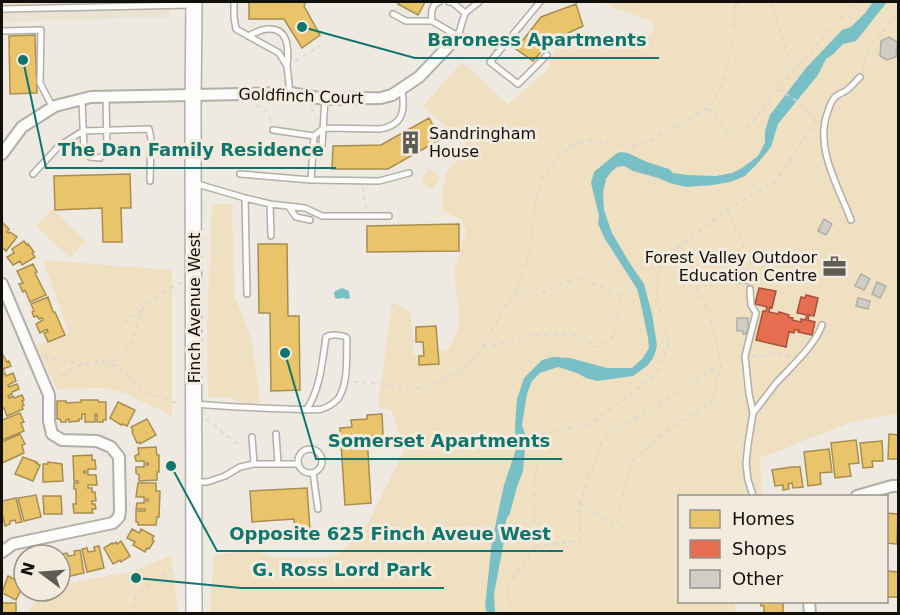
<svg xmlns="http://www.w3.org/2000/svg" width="900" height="615" font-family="'DejaVu Sans',sans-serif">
	<rect width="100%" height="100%" fill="#eeeae2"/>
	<path fill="#eae2d2" d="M2,2h168l-1,15 -167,5z"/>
	<path fill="#f0e0c2" d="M604,2h294v412l-46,8 -92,36 2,38h-82v106h55v11l-526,1 5,-59 39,-5 19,7 47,1 20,-4 29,-31 40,-80 -9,-10 -7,-22 -14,-5 14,-104 19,10 3,43 33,-5 6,-8 7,-20 -6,-50 12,-41 -5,-12 -18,-8 -1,-16 4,-23 23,-25 -46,-41 39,-44 46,42 39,-34 10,-25 22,-11 56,11 20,-15 -3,-9 -38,-13z
		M432,169l8,9 -7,12 -12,-8 6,-11z
		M212,204h20l2,90 18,47 8,60 -6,5 -12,-2 -12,-6 -22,-1 -1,-69z
		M52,209l34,32 -16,17 -34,-32z
		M43,260l129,10v146l-45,-22 -22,-6 -48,1 -21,-43 33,-12z
		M171,555l7,58h-149l7,-16 6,-6h18v-6l74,-14z"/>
	<path fill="#78c0c5" d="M873,2h14l-31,39 -13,3 -11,11 -6,4 -8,16 -40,49 -7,23 -14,17 -12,12 -15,6 -17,3 -27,2 -16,-4 -12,-5 -25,-7 -9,-5 -7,1 -6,5 -5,7 -3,14 1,17 8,23 17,29 15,22 8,30 5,31 -1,5 -3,8 -5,7 -15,11 -36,5 -11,-3 -9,-5 -19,-6 -18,6 -8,8 -5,13 -5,31 4,12 -3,34 -6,16 -7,26 -4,7 -1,16 -11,58 1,19h-8l-2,-7 7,-65 12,-56 12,-36 -1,-23 2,-27 7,-21 18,-18 11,-3 17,1 37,10h25l10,-9 7,-11 -1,-10 -8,-38 -3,-11 -32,-50 -7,-15 1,-8 -8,-33 3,-11 23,-19 4,-1 7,1 19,9 22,7 4,4 14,2 29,1 16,-3 10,-5 16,-12 7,-13v-12l5,-16 36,-47 36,-38 9,-3 14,-14z
		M342,288l7,3 1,7 -2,1 -5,-1 -5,1 -3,-1 -1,-4 1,-3z"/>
	<path fill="#e9c46a" stroke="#a88e4e" stroke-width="1.5" d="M249,2h57l-2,4 16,29 -18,13 -18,-29h-35z
		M400,2h25l-7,13 -20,-11z
		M576,4l7,22 -32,15 -18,20 -17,-12 25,-32z
		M35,35l2,58 -27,1 -1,-58z
		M429,118l12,21 -53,30h-56l1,-23 48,-1z
		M130,174l1,34h-10l1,34h-19l-1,-34 -47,2 -1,-34z
		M2,222l7,7 -2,3 2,1 1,-1 7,5 -11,14 -2,-2 -2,1z
		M459,224v27l-92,1v-26z
		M24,241l3,4 1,-1 6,8 -2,1 3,4 -13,8 -2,-4 -7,4 -6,-8 7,-4 -2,-4z
		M258,244h29l1,72h11l1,74 -29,1 -1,-78h-11z
		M33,264l4,8 -2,1 11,22 -16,7 -5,-12 -2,2 -4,-8 4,-1 -6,-12z
		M48,297l5,15h2l10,23 -17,7 -4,-9 4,-1 -1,-3 -7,4 -4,-9 7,-4 -1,-2 -3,1 -2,-3 -3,1 -2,-5 2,-1 -3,-7z
		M436,326l3,38 -20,1v-9h5l-1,-14h-7v-15z
		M2,355h1l4,7 2,-1 2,5 -8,3 1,2 -2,1z
		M5,373l1,3 7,-3 3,8 -8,4 1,2 8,-3 2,5 -7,3v2l-4,2 1,2 4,-2 1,2 8,-3 2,5 -2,1 2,4 -2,1 1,3 -16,7 -3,-8 -2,1v-34z
		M81,400h17l1,2h7v18h-3v2h-6v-8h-2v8h-10v-8h-3v5h-3v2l-10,1v-3l-3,1v2h-5l-1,-3h-3v-18h9v2l15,-1z
		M118,402l17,8 -8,16 -5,-2 -1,1 -11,-7z
		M20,413l4,9 -3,1 3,8 -22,9v-20z
		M382,414l1,21 -16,1 4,67 -26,2 -5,-77 12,-1 -1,-7 16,-1v-4z
		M147,419l9,16 -16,9 -1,-2 -2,1 -5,-11 1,-1 -2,-4z
		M20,434l5,10 -3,1 2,8 -22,10v-21z
		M889,434l9,1v24h-10z
		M856,440l3,23 -10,1 2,12 -16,2 -4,-35z
		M882,441l1,20h-11l1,6 -10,1 -3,-25z
		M156,447l1,8h2v17h-2v8l-18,1v-6l-3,-2v-6h8v-2h4v-2h-4v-2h-8l-1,-5 4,-2 -1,-6z
		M829,449l3,23 -12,1 1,11 -13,2 -4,-34z
		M92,455v5h3l1,9h-8v2h-4v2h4v2h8l1,10h-9v3h4v4h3l1,9h-4v3h3l1,5h-4l1,4h-19l-1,-9h3v-15h-2v-6h4v-2h-4l-1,-25z
		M23,457l14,5 -1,1 4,2 -7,16 -18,-7z
		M48,462l14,2 1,17 -20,1v-18h5z
		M792,467h8l3,20 -10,1 -1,-5 -4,1 1,5 -6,1v-5l-8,1 -3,-16z
		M138,483h18v8h4l-1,26h-2l-1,8h-18v-3h-2v-11h9v-2h-9l1,-6h7v-2h4v-2h-4v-2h-8z
		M307,488l3,42 -15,1 -1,-12 -42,3 -2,-31z
		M36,495l5,22 -17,4 -6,-23z
		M43,496h18l1,18h-18z
		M16,498l6,24 -6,1 -1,-3 -5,1v3l-5,2 -3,-13v-12z
		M886,513l12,1 -1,30 -11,-1z
		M132,529l7,4 2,-4 13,7 -2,4 2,1 -5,8 -2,-1 -2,4 -12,-7 2,-3 -8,-4z
		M121,541l9,15 -9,6 -1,-2 -7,4 -9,-16 8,-5 1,1 3,-2 1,2z
		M99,546l5,22 -17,4 -5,-23 5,-1 1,4 7,-1 -1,-4z
		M80,550l4,23 -18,4 -5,-23 6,-1 1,3 7,-1 -1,-4z
		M60,560l4,17 -4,1z
		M24,563v16l-2,-3h-1l-5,-10z
		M887,571l11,1v25h-12z
		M8,576l16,8 -8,16 -14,-7z
		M761,602h22v12h-23l4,-1v-7h-3z
		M2,603h14v11h-14z"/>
	<path fill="#e76f51" stroke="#a7523c" stroke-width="1.5" d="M759,288l17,3 -4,17 -2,-1 -1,5 9,2 1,-2 10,3 -1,2 5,1 -1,2 9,2v-3l4,1 2,-5 -10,-2 4,-16 4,1 1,-3 12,3 -4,18 -5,-1 -1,5 7,2 -3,13 -14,-3 1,-2h-4l-1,3 -5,-1 -3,15 -30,-7 7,-29h3l1,-4 -12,-3z"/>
	<path fill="#d0ccc6" stroke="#b2aea8" stroke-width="1.5" d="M889,37l8,5 -1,15 -9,3 -7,-4 1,-15z
		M824,219l8,5 -6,11 -8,-4z
		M739,270h10v14l-11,-1z
		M861,274l9,5 -6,11 -9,-4z
		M877,282l9,4 -6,12 -8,-4z
		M858,298l12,3 -2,8 -12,-3z
		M737,318h11v13h-2v3h-3v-3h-6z"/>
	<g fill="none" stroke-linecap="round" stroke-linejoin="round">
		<defs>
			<path id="service" d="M234,2v15l2,12 43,24 8,13 3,27
				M449,2h3l13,11
				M540,2l-50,60 28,22 29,-29
				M2,9l190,-4
				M393,14l13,7h26l26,15 23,4 20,8
				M432,21c-1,-8 -1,-16 7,-19
				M2,31l39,-1 -1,53 13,25
				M248,36c5,-2 10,-5 14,-6 27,-6 27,18 25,36
				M458,36l7,-23 14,-11
				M82,100l2,50 6,7 10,1 4,-4 3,-6 -1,-51
				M273,130l41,6 10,-8 56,1c24,-4 25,-19 22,-39
				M322,145l3,-46
				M266,149l47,3
				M33,174l26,-28 24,-15 66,-2 2,10 -1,42
				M240,174l71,6 3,-44
				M311,180l68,1 30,-8
				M194,183l51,15 2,96
				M245,198l25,6 1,32
				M270,204l35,4 17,8h67
				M289,207l7,10 14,3
				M851,220c-12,-32 -36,-71 -24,-106 2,-6 4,-13 8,-17 4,-3 9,-5 12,-7 5,-4 9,-9 13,-13
				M750,289l1,16 5,8 -11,43 4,38 4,19 -5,31 -2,20 2,16 5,16
				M195,404c32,3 63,4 94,5 11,0 23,2 33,0 6,-2 12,-6 16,-10 11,-17 8,-41 9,-60l-1,-2c-6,-2 -15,-3 -20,0 -4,25 -5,50 -19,72
				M753,413c8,-10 16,-21 24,-31 14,-15 39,-38 45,-57
				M276,434l2,30
				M252,437l2,27
				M298 461a12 12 0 1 1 24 0a12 12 0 1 1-24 0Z
				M313,473l5,36
				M195,482h12l18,-6 15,-9 14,-3h43"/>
			<path id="minor" d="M2,154l20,-27 33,-21 36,-9 199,-4 35,6 56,-1 11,-3 27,-18 39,-41
				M2,284l47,111v26l3,13 10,6 35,1 14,6 8,10 1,53 -1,7 -6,6 -100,21 -11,8
				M857,496l35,-10h6
				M809,602l1,12"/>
			<path id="secondary" d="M194,2l-1,105 1,507"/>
		</defs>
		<use href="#service" stroke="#b2aea8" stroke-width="8"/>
		<use href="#minor" stroke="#b2aea8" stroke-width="14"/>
		<use href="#secondary" stroke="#b2aea8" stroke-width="18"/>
		<path stroke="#d7d6d3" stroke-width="1.5" stroke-dasharray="4.5 4.5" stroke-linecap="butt" d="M771,2l22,70
			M735,5l6,-3
			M295,61l25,-15
			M863,70l3,-15 4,-10 12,-10 5,-9 11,-13
			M778,89l22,14 15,17
			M256,105c9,4 12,6 15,16
			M311,108l5,9
			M708,109l20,25 9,3c15,-10 25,-28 36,-42 27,-32 55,-63 83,-93
			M363,187l3,22
			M727,211l25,55 -1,16
			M124,322l17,-11
			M483,348l49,-13h43l22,12 16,-10 8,-41 -42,-19 -45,19h-21
			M752,356h12l6,-4 15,2 5,3
			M44,357l40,8
			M102,363l5,-9
			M111,363l12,-10 10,-13 8,-29 11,-12 30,-17
			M54,381l20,-14 23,-5 13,2 9,3 23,23 40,15
			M353,382l23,1 34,6 13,-1 14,-6 23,-12 13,-10 9,-12 22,-40 9,-12 13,-31 5,-22 6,-51 7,-17 12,-16 15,-12 12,-5 11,-2 25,6 12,1 17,-5 60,-34 7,-9 6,-13 12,-42 2,-42
			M206,419l30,24h8
			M580,503l36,22 15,-63 37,-33 44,-27 9,-37 -11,-51 -34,-64
			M535,546l45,-5v-38l23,-64 117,-74
			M127,614l6,-3 3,-16 38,-28
			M511,614l-3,-28 27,-40 -1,-56 7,-56 49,-10 66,-49 13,-31 -12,-45 1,-30 17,-19 51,-40 49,-28 41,-61"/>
		<use href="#service" stroke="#fcfcfb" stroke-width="5"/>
		<use href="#minor" stroke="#fcfcfb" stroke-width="10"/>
		<use href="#secondary" stroke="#fcfcfb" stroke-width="15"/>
	</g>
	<defs>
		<symbol id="building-bare" viewBox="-9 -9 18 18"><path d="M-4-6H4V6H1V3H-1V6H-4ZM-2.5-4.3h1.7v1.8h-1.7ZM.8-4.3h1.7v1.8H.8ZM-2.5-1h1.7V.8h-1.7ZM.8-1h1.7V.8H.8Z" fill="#5f5c56" stroke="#f3ebdd" stroke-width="2.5" paint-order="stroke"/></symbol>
		<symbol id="office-bare" viewBox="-9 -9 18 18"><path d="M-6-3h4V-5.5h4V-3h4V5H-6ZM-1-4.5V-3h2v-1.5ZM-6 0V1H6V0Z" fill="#5f5c56" stroke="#f3ebdd" stroke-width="2.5" paint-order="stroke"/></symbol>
	</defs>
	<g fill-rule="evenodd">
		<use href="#building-bare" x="394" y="126" width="33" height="33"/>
		<use href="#office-bare" x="818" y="250" width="33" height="33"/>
	</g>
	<g text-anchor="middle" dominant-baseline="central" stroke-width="6" stroke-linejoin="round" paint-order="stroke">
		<g font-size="16" fill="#12100b" stroke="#f3ebdd">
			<text transform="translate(301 96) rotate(2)">Goldfinch Court</text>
			<text transform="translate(194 308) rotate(-90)">Finch Avenue West</text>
		</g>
		<g font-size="16" fill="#12100b" stroke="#f3ebdd" text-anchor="start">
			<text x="429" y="133">Sandringham<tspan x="429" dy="18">House</tspan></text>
			<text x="817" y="257" text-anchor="end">Forest Valley Outdoor<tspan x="817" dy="18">Education Centre</tspan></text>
		</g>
	</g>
	<path fill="none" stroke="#0f766e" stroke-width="2" d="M302 27L415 58H659M23 60L46 168H336M285 353L316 459H562M171 466L217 551H563M136 578L241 588H444"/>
	<g fill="#0f766e" stroke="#f3ebdd" stroke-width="2">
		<circle cx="302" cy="27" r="6"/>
		<circle cx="23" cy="60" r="6"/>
		<circle cx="285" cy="353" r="6"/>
		<circle cx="171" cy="466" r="6"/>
		<circle cx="136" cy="578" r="6"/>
	</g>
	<g font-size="18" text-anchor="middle" font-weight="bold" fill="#0f766e" stroke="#f3ebdd" stroke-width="6" stroke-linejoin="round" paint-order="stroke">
		<text x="537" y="46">Baroness Apartments</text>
		<text x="191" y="156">The Dan Family Residence</text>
		<text x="439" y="447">Somerset Apartments</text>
		<text x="390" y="540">Opposite 625 Finch Aveue West</text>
		<text x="342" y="576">G. Ross Lord Park</text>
	</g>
	<rect width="900" height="615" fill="none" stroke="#12100b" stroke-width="6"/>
	<rect x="678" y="495" width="210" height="108" fill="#f3ebdd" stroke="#999389" stroke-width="1.5"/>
	<rect x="690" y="510" width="30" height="18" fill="#e9c46a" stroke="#999389" stroke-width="1.5"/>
	<text x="732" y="525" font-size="18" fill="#12100b">Homes</text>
	<rect x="690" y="540" width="30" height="18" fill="#e76f51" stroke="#999389" stroke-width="1.5"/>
	<text x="732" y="555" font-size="18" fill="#12100b">Shops</text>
	<rect x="690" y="570" width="30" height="18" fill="#d0ccc6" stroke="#999389" stroke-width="1.5"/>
	<text x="732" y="585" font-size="18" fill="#12100b">Other</text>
	<g transform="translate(42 573) rotate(286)"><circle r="28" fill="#f3ebdd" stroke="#999389" stroke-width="1.5"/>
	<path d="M0-4.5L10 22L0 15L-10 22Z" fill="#5f5c56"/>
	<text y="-9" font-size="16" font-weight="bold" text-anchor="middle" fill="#12100b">N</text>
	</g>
</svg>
